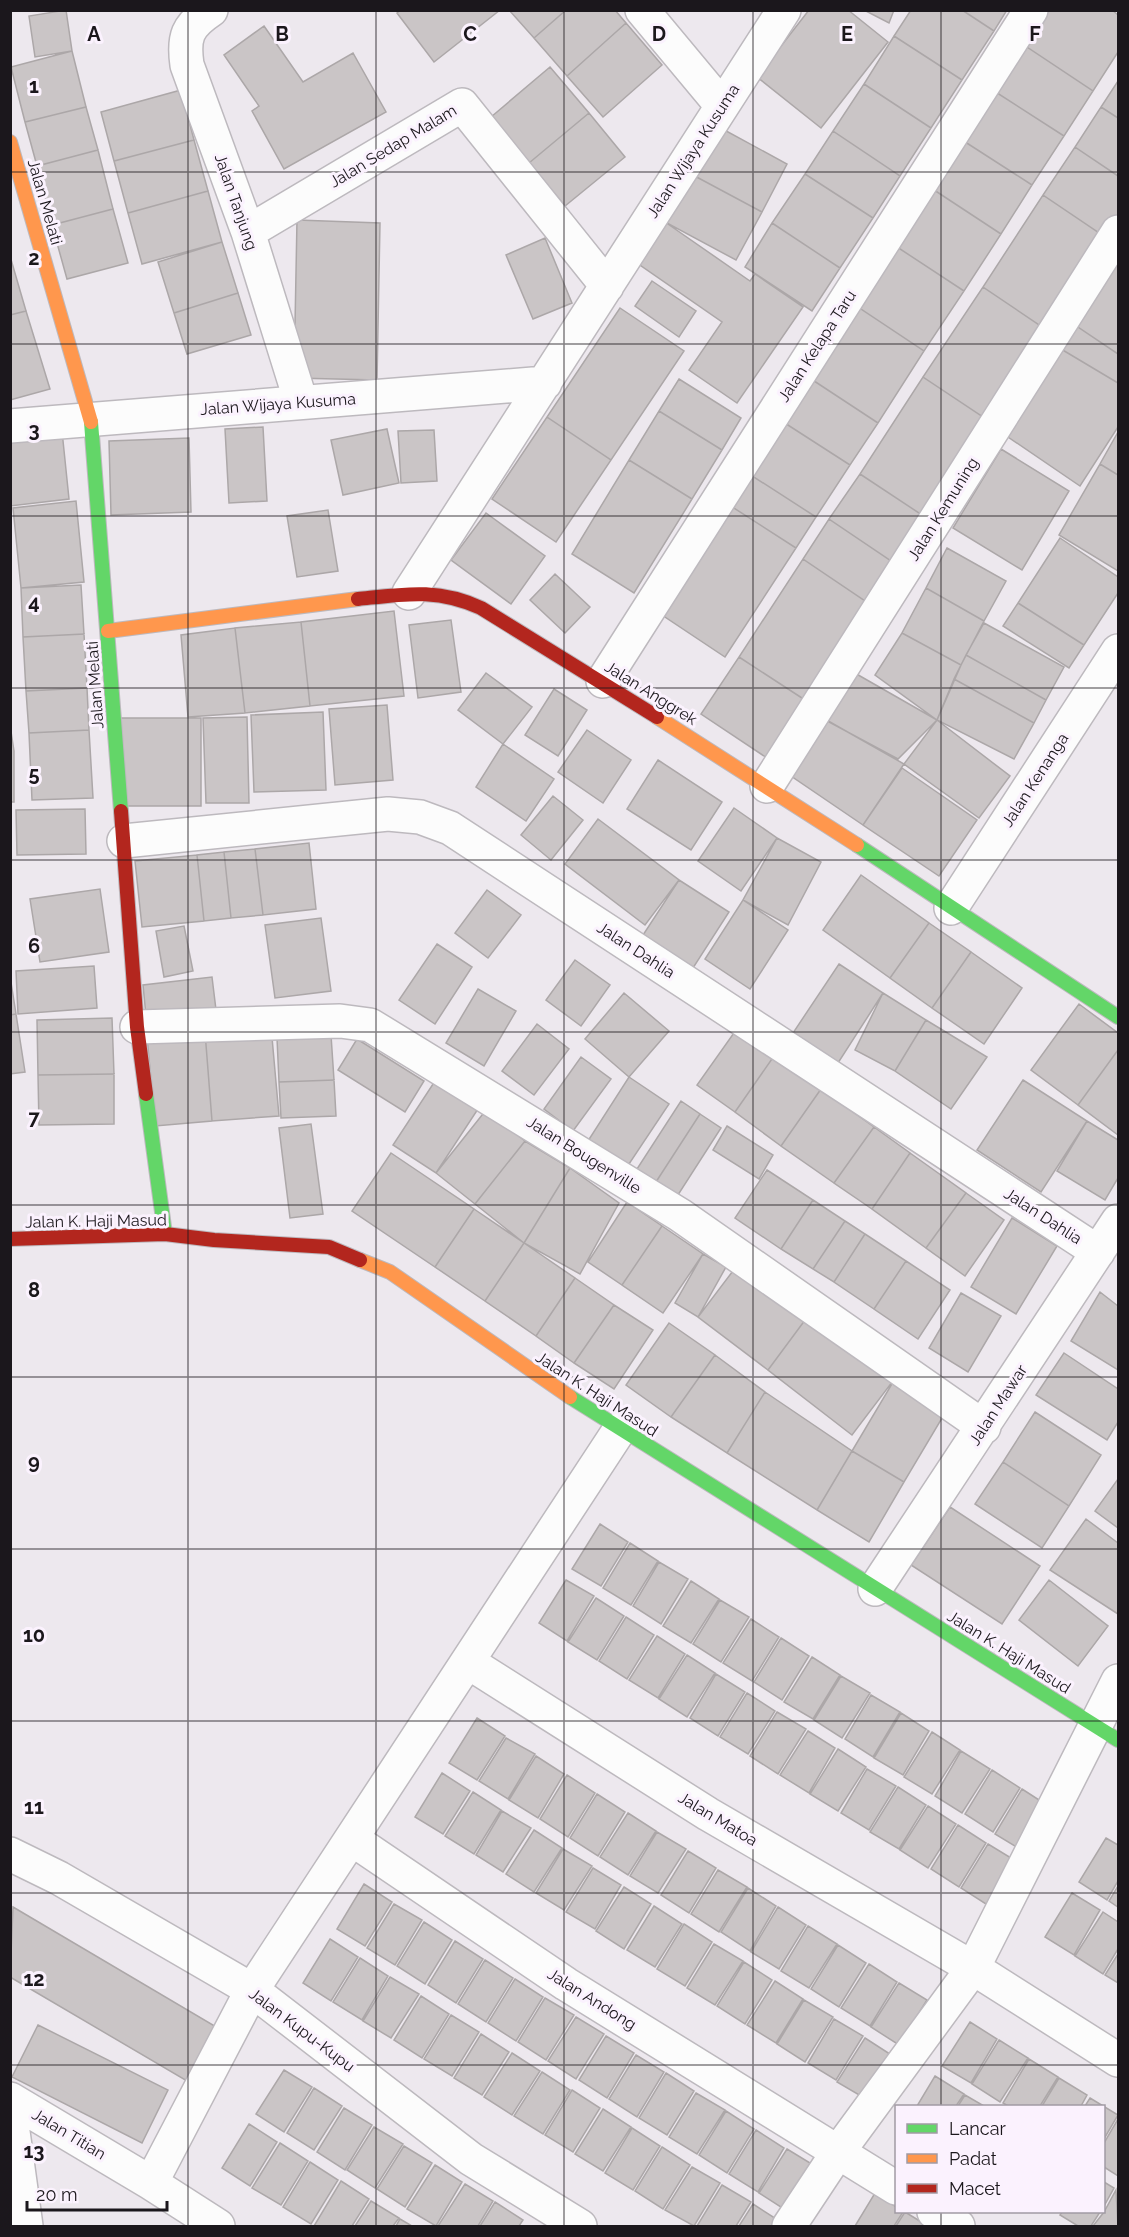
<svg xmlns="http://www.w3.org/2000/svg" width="1129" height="2237" font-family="Raleway,sans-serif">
	<rect width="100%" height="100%" fill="#ede8ee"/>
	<path fill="#cac5c6" stroke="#aca7a8" stroke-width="1.5" d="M66,10l6,41 -37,6 -6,-41z
		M400,10h100l-66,52 -37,-49z
		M509,10h57l-32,28z
		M566,10h49l11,13 -59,53 -33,-38z
		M809,10h39l40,32 -67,86 -64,-51z
		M864,10h30l-5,13z
		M911,10h51l32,21 -32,49 -68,-44z
		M962,10h45l-13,21z
		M1042,10h70l6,5v37l-25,39 -72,-48z
		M626,23l36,42 -59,52 -36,-41z
		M264,26l39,56 50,-29 33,59 -102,57 -32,-58 7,-5 -35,-51z
		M894,36l68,44 -31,48 -67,-44z
		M1021,43l72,48 -29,45 -73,-47z
		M72,51l14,56 -61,15 -14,-55z
		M550,67l39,46 -60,50 -38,-46z
		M1118,81v37l-17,-11z
		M864,84l67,44 -31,48 -67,-45z
		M991,89l73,47 -32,49 -73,-47z
		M181,90l13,50 -80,21 -13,-49z
		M86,107l12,43 -61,16 -12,-44z
		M1101,107l17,11v58l-43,-29z
		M589,113l36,44 -60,49 -36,-43z
		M717,126l70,38 -25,48 -71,-38z
		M833,131l67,45 -27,42 -68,-44z
		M959,138l73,47 -31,49 -73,-48z
		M194,140l14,51 -80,22 -14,-52z
		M1075,147l43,29v47l-10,16 -65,-44z
		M98,150l15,59 -61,16 -15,-59z
		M691,174l71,38 -26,48 -71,-38z
		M805,174l68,44 -33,50 -68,-45z
		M928,186l73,48 -37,57 -73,-48z
		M208,191l14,51 -80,22 -14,-51z
		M1043,195l65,44 -60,92 -65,-44z
		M113,209l15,54 -61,16 -15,-54z
		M297,220l83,3 -3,157 -83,-2z
		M665,222l85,59 5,-7 48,33 -66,96 -48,-33 33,-48 -85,-59z
		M772,223l68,45 -28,43 -67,-44z
		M545,238l27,65 -39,16 -27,-64z
		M222,242l16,51 -64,20 -16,-51z
		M891,243l73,48 -40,60 -72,-48z
		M1118,251v103l-43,-29z
		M10,256l16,55 -16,4z
		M652,281l44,30 -17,26 -44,-31z
		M983,287l65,44 -59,90 -66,-44z
		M238,293l13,42 -64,19 -13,-41z
		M852,303l72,48 -46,72 -73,-48z
		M620,308l64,43 -73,109 -64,-43z
		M26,311l24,78 -40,11v-85z
		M1075,325l43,29v29l-57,-34z
		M1061,349l57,34v44l-38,59 -72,-49z
		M805,375l73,48 -28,42 -73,-47z
		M923,377l66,44 -64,96 -65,-43z
		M679,379l62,39 -19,32 -63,-39z
		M659,411l63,39 -30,49 -63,-39z
		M547,417l64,43 -55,82 -64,-43z
		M777,418l73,47 -34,52 -73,-47z
		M263,427l4,74 -38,2 -4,-74z
		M387,429l12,54 -56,12 -12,-55z
		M434,430l3,51 -36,2 -3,-52z
		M62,431l7,68 -59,7v-69z
		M1118,432v43l-18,-11z
		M189,438l2,74 -80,3 -2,-74z
		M1001,449l68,42 -47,79 -69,-42z
		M629,460l63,39 -58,94 -62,-39z
		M1100,464l18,11v96l-59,-36z
		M743,470l73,47 -20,31 -73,-47z
		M860,474l65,43 -31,46 -65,-44z
		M76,501l8,81 -63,6 -8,-80z
		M723,501l73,47 -71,109 -72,-48z
		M328,510l10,61 -41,6 -10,-61z
		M486,513l59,43 -34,48 -60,-44z
		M829,519l65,44 -26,40 -65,-44z
		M1060,538l58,39v16l-34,52 -66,-42z
		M947,548l59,33 -22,40 -58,-33z
		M803,559l65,44 -63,97 -66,-43z
		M555,574l35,33 -25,26 -35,-33z
		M81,585l3,49 -61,3 -2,-49z
		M926,588l58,33 -23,44 -59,-32z
		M1018,603l66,42 -15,23 -66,-42z
		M394,611l10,85 -94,10 -9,-84z
		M451,620l10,72 -43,6 -9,-73z
		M301,622l9,84 -65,7 -10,-85z
		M984,623l80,44 -18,33 -80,-45z
		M235,628l10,85 -57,4 -7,-82z
		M902,633l59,32 -24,55 -62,-45z
		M84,634l3,54 -61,3 -3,-54z
		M966,655l80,45 -12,23 -80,-44z
		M739,657l66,43 -38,58 -66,-44z
		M853,672l84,48 -39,39 -71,-38z
		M486,673l46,34 -29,37 -45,-34z
		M954,679l80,44 -20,36 -77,-39z
		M87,688l2,42 -60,3 -3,-42z
		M554,689l33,21 -29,46 -33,-21z
		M387,705l6,75 -58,5 -6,-76z
		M323,712l3,78 -72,2 -3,-77z
		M247,717l2,86h-43l-3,-85z
		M120,718h81v88h-79z
		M823,718l81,46 -41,61 -72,-49z
		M937,720l73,56 -31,42 -75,-54z
		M10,725l4,26v51h-4z
		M89,730l4,68 -61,2 -3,-67z
		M587,730l44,30 -28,43 -45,-31z
		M503,744l51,35 -28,42 -50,-34z
		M658,760l64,42 -31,48 -64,-41z
		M902,768l75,52 -38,56 -76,-51z
		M553,796l30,24 -32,40 -30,-25z
		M734,808l43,30 -36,53 -43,-30z
		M85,809l1,45 -69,1 -1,-45z
		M598,819l81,61 -34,45 -80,-61z
		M777,838l44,24 -33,63 -45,-25z
		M309,843l7,66 -53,6 -8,-66z
		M255,849l8,66 -32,3 -7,-66z
		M224,852l7,66 -27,3 -7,-66z
		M197,855l7,66 -62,6 -7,-66z
		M861,875l68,48 -39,55 -67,-48z
		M679,880l50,32 -36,56 -50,-33z
		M100,889l9,63 -69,10 -10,-63z
		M487,890l34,25 -33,43 -33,-25z
		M743,900l45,30 -38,59 -45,-30z
		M321,918l10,73 -56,7 -10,-73z
		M929,923l42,29 -39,56 -42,-30z
		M184,926l9,45 -29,6 -8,-46z
		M437,944l35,23 -37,57 -36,-24z
		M971,952l51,36 -38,56 -52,-36z
		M575,960l35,25 -29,41 -35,-26z
		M839,964l44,29 -45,70 -45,-30z
		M94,966l3,42 -79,6 -2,-43z
		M10,976l6,38 -6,1z
		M212,977l5,41 -70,8 -4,-41z
		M478,989l38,22 -32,55 -38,-23z
		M624,993l45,38 -40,46 -44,-38z
		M883,993l43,27 -31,51 -40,-21z
		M1079,1004l39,29v17l-40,55 -47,-35z
		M16,1014l9,58 -15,2v-59z
		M112,1018l2,56 -76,1 -1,-55z
		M926,1020l61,37 -36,52 -56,-38z
		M537,1024l32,25 -35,46 -32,-24z
		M271,1026l8,90 -67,5 -7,-89z
		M736,1030l38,26 -39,56 -38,-27z
		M205,1032l7,89 -57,5 -8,-90z
		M331,1035l3,45 -55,2 -2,-44z
		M357,1039l67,42 -19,31 -67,-42z
		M1118,1050v85l-40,-30z
		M774,1056l47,33 -40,57 -46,-34z
		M581,1057l30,22 -38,52 -29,-22z
		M114,1074v50l-75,1 -1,-50z
		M629,1077l40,27 -44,66 -39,-26z
		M334,1080l2,36 -55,2 -2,-36z
		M1023,1080l64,41 -46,71 -64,-42z
		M435,1081l43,28 -42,64 -43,-28z
		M821,1089l53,38 -40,56 -53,-37z
		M681,1101l19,13 -46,71 -19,-13z
		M486,1110l39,31 -50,63 -39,-31z
		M700,1114l21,14 -45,70 -22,-13z
		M1087,1121l31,19v38l-13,22 -48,-29z
		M311,1124l12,90 -33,4 -11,-90z
		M727,1126l46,29 -14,24 -46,-29z
		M874,1127l36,26 -38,56 -38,-26z
		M525,1141l45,27 -46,75 -49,-39z
		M391,1153l83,56 -39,58 -83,-56z
		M910,1153l56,40 -40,55 -54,-39z
		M570,1168l49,35 -39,71 -56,-31z
		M767,1170l46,30 -32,49 -46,-31z
		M966,1193l38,27 -39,56 -39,-28z
		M813,1200l32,21 -32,48 -32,-20z
		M627,1202l35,24 -40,59 -34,-23z
		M474,1209l50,34 -39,58 -50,-34z
		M1012,1218l45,28 -41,68 -45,-27z
		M845,1221l20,13 -31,48 -21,-13z
		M662,1226l41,28 -40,59 -41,-28z
		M865,1234l41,27 -32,48 -40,-27z
		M524,1243l51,35 -39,58 -51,-35z
		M703,1254l23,13 -28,50 -23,-14z
		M742,1259l69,53 -43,58 -70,-53z
		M906,1261l44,29 -32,49 -44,-30z
		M575,1278l39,27 -40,58 -38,-27z
		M1100,1292l18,14v64l-47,-29z
		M961,1293l40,23 -33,56 -39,-24z
		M614,1305l39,25 -39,59 -40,-26z
		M811,1312l85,65 -44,58 -84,-65z
		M669,1323l46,32 -44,62 -45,-32z
		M1064,1353l54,36v33l-11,18 -71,-45z
		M715,1355l50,37 -38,61 -56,-36z
		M896,1377l52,31 -44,74 -52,-31z
		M765,1392l87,59 -35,59 -90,-57z
		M1035,1412l66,43 -32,51 -66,-44z
		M852,1451l52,31 -35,60 -52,-32z
		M1003,1462l66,44 -27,42 -67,-44z
		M1118,1479v49l-23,-17z
		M950,1507l90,59 -38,58 -91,-59z
		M1086,1519l32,24v71l-68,-44z
		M600,1524l28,18 -27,44 -29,-17z
		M630,1543l28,18 -27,44 -28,-17z
		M659,1562l29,17 -27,45 -28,-18z
		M566,1580l28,16 -27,45 -28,-18z
		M1049,1580l59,46 -30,40 -59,-46z
		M691,1581l28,18 -28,44 -28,-17z
		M596,1598l28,18 -27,44 -29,-18z
		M720,1600l29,17 -28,45 -28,-18z
		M626,1617l28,18 -27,44 -28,-18z
		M751,1619l28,18 -27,44 -29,-18z
		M657,1636l28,18 -27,44 -29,-18z
		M781,1638l28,18 -27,44 -28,-18z
		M687,1655l28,18 -28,44 -28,-18z
		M812,1657l28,18 -27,44 -29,-17z
		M716,1674l29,18 -27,44 -28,-18z
		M841,1676l29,17 -28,45 -28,-18z
		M747,1693l28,18 -27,43 -28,-17z
		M871,1695l29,17 -27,45 -28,-18z
		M777,1712l29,17 -28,45 -28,-18z
		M901,1713l28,18 -26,44 -29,-17z
		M477,1718l28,18 -28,44 -28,-17z
		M808,1731l27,17 -26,45 -29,-18z
		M932,1732l28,18 -28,44 -28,-17z
		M506,1738l29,16 -27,45 -29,-18z
		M838,1749l28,18 -28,44 -28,-17z
		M961,1751l29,18 -28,44 -27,-17z
		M536,1756l28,18 -26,44 -29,-18z
		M867,1769l29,17 -27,44 -28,-17z
		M992,1770l28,18 -27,44 -28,-18z
		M442,1773l28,18 -27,43 -28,-17z
		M567,1775l28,18 -27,44 -28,-18z
		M898,1787l28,18 -27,44 -29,-17z
		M1022,1789l28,18 -27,44 -28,-17z
		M473,1792l28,18 -27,44 -29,-18z
		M597,1794l28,18 -27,44 -28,-18z
		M928,1806l28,18 -28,44 -28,-18z
		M502,1811l29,17 -28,44 -27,-17z
		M628,1813l28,18 -28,44 -28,-18z
		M958,1825l28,18 -27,44 -28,-18z
		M534,1830l28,18 -28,44 -28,-18z
		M657,1832l29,17 -28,44 -28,-17z
		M1106,1838l12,7v36l-11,19 -28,-18z
		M988,1844l28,17 -27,45 -28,-18z
		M563,1849l29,17 -28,44 -28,-17z
		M688,1851l28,17 -27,45 -28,-18z
		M593,1868l28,17 -26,44 -29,-17z
		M718,1870l29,17 -28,45 -28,-18z
		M364,1884l28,18 -27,44 -28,-17z
		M1118,1886v21l-9,-6z
		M624,1887l27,17 -27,45 -28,-18z
		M748,1888l28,18 -26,45 -29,-19z
		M1072,1893l28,17 -26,45 -29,-18z
		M394,1904l28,16 -27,45 -28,-17z
		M654,1906l28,18 -27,43 -28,-17z
		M13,1907l205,121 -31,53 -177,-104z
		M778,1907l28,18 -27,44 -28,-17z
		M1103,1912l15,10v27l-15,25 -28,-18z
		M424,1922l28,18 -27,44 -28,-18z
		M684,1924l28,18 -27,44 -28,-17z
		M808,1926l29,18 -28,44 -28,-17z
		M330,1939l28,18 -27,44 -28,-18z
		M455,1941l28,18 -27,44 -28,-18z
		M714,1944l29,17 -28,44 -28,-17z
		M838,1945l28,18 -27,44 -28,-18z
		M1118,1954v29l-13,-8z
		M360,1958l28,18 -26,44 -29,-18z
		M485,1960l28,18 -27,44 -28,-18z
		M744,1962l28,18 -27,44 -28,-18z
		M869,1964l28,18 -27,44 -29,-18z
		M390,1977l29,17 -28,44 -28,-17z
		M515,1979l28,18 -27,44 -28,-18z
		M775,1981l28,18 -27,44 -29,-18z
		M899,1983l28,17 -28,45 -28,-18z
		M421,1996l28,18 -27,44 -28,-18z
		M545,1998l29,17 -28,45 -28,-18z
		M804,2000l29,17 -28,45 -28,-18z
		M451,2015l28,17 -27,44 -28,-17z
		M576,2017l28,17 -28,45 -28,-18z
		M834,2019l29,17 -27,44 -28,-17z
		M970,2022l27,17 -26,44 -29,-17z
		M38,2025l130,65 -26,53 -130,-66z
		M481,2034l28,18 -27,43 -28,-17z
		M606,2036l28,17 -27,45 -28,-18z
		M865,2038l28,18 -27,43 -29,-17z
		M999,2040l29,18 -28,44 -28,-18z
		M512,2053l28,18 -28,44 -28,-18z
		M636,2055l28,17 -27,45 -28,-18z
		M1029,2059l29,18 -18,29h-32l-5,-3z
		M284,2070l28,17 -28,45 -28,-18z
		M542,2072l28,18 -27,44 -29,-18z
		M666,2073l28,18 -27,44 -28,-17z
		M935,2076l29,18 -8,12h-39z
		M1059,2078l28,17 -6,11h-39z
		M314,2088l28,18 -28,44 -27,-17z
		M572,2090l28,18 -27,44 -28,-17z
		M696,2093l29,17 -28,44 -28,-17z
		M965,2095l19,11h-26z
		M1090,2098l28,17 -14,24v-33h-19z
		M344,2108l28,17 -27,45 -28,-18z
		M603,2109l28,18 -28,44 -28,-17z
		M726,2111l28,18 -27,44 -28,-18z
		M1118,2119v57l-14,-9v-24z
		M249,2124l28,18 -27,44 -28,-18z
		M374,2127l29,17 -28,44 -28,-18z
		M632,2128l28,18 -27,44 -28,-17z
		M756,2130l28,18 -26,44 -29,-18z
		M280,2143l28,18 -27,44 -29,-17z
		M404,2146l28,17 -27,44 -28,-18z
		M662,2147l28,18 -27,44 -28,-18z
		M787,2149l28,17 -28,45 -28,-18z
		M310,2162l28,18 -27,44 -28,-17z
		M435,2165l27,17 -26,44 -29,-17z
		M692,2167l28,16 -26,43 -29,-16z
		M341,2181l28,18 -17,27h-38z
		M1104,2182l10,6 -10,18z
		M465,2184l28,17 -15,25h-40z
		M722,2185l29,17 -15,24h-39z
		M1116,2190l2,36h-25l11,-14z
		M875,2193l21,14v5h7l-9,14h-39z
		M371,2201l28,17 -6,8h-38z
		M495,2202l28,18 -4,6h-39z
		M753,2204l28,18 -3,4h-39z
		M905,2212l23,14h-32z
		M1062,2212h38l-9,14h-13l-18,-11z
		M400,2219l12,7h-16z"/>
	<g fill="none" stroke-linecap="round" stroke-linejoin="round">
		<defs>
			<path id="street" d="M211,10c-24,16 -28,27 -24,55l61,167 53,170
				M642,10l80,96
				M248,232l214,-127 145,181
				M10,426l535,-43
				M409,593l375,-583
				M603,681l428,-671
				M767,786l351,-554
				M124,841l264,-27 32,3 30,11 648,424
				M951,908l167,-257
				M137,1027l203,-6 30,4 310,190 304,212
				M875,1589l243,-368
				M468,1662l240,152 265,154 145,92
				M352,1839l214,145 330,204
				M10,1854l49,24 193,112 219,169 109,67
				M10,2099l141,84 67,43
				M10,2110l16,116
				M151,2183l101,-193 368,-561
				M934,2212l24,14
				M789,2226l49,-74 135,-184 145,-287"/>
			<path id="fast" d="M91,422l30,389
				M857,845l261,172
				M146,1094l19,140
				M570,1397l548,343"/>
			<path id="slow" d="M10,142l81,280
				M108,631l250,-32
				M657,717l200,128
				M360,1260l30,12 180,125"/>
			<path id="jam" d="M358,599c47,-5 79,-11 123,9l176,109
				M121,811l16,216 9,67
				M10,1239l155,-5 49,6 115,7 31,13"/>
		</defs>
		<use href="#street" stroke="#bdb9be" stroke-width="36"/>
		<use href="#fast" stroke="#bdb9be" stroke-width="16"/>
		<use href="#slow" stroke="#bdb9be" stroke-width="16"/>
		<use href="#jam" stroke="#bdb9be" stroke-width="16"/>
		<use href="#street" stroke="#fcfcfc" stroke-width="33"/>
		<use href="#fast" stroke="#63d668" stroke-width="14"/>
		<use href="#slow" stroke="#ff974d" stroke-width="14"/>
		<use href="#jam" stroke="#b3261e" stroke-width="14"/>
	</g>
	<path fill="none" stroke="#1b171c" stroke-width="1.5" stroke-opacity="0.55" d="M188,10v2216M376,10v2216M564,10v2216M753,10v2216M941,10v2096M10,172h1108M10,344h1108M10,516h1108M10,688h1108M10,860h1108M10,1032h1108M10,1205h1108M10,1377h1108M10,1549h1108M10,1721h1108M10,1893h1108M10,2065h1108M941,2212v14"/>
	<g text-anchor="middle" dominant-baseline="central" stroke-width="6" stroke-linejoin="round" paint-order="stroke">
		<g font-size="16" fill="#1b171c" stroke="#fbf2fe">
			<text transform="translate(393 146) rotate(-31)">Jalan Sedap Malam</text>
			<text transform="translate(693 151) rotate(-57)">Jalan Wijaya Kusuma</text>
			<text transform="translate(45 202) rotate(74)">Jalan Melati</text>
			<text transform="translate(236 202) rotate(71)">Jalan Tanjung</text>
			<text transform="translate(817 346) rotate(-57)">Jalan Kelapa Taru</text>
			<text transform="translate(278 404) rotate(-4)">Jalan Wijaya Kusuma</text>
			<text transform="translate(943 509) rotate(-58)">Jalan Kemuning</text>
			<text transform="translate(95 685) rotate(-94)">Jalan Melati</text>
			<text transform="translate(651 693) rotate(32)">Jalan Anggrek</text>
			<text transform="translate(1035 780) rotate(-57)">Jalan Kenanga</text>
			<text transform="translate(636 950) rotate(33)">Jalan Dahlia</text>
			<text transform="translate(584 1155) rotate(32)">Jalan Bougenville</text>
			<text transform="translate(1043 1216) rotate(33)">Jalan Dahlia</text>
			<text transform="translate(96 1221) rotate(-1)">Jalan K. Haji Masud</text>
			<text transform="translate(597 1394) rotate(33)">Jalan K. Haji Masud</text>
			<text transform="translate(998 1405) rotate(-57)">Jalan Mawar</text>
			<text transform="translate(1009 1652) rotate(32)">Jalan K. Haji Masud</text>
			<text transform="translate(718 1819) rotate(31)">Jalan Matoa</text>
			<text transform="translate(592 1999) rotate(32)">Jalan Andong</text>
			<text transform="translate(302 2030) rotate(37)">Jalan Kupu-Kupu</text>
			<text transform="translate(69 2134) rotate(31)">Jalan Titian</text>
		</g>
	</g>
	<g font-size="20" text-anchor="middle" font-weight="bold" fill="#1b171c" stroke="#fbf2fe" stroke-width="6" stroke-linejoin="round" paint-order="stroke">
		<text x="94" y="41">A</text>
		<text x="282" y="41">B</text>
		<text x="470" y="41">C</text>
		<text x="659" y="41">D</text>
		<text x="847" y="41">E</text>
		<text x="1035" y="41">F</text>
		<text x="34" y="93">1</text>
		<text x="34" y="265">2</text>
		<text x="34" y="437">3</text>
		<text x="34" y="609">4</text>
		<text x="34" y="781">5</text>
		<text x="34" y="953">6</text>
		<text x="34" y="1125">7</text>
		<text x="34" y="1297">8</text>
		<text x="34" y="1469">9</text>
		<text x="34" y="1642">10</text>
		<text x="34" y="1814">11</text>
		<text x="34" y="1986">12</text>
		<text x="34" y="2158">13</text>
	</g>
	<rect width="1129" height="2237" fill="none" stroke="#1b171c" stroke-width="24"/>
	<rect x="895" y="2105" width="210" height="108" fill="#fbf2fe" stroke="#a19aa4" stroke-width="1.5"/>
	<rect x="907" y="2124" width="30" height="9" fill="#63d668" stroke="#a19aa4" stroke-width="1.5"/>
	<text x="949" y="2135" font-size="18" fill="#1b171c">Lancar</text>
	<rect x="907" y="2154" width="30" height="9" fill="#ff974d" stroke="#a19aa4" stroke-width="1.5"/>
	<text x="949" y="2165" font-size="18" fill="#1b171c">Padat</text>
	<rect x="907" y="2184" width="30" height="9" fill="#b3261e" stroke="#a19aa4" stroke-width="1.5"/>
	<text x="949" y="2195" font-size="18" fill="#1b171c">Macet</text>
	<path d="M27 2201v9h140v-9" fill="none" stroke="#1b171c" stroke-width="3"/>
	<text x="36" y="2201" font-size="18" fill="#1b171c" stroke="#fbf2fe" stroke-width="4.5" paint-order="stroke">20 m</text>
</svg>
